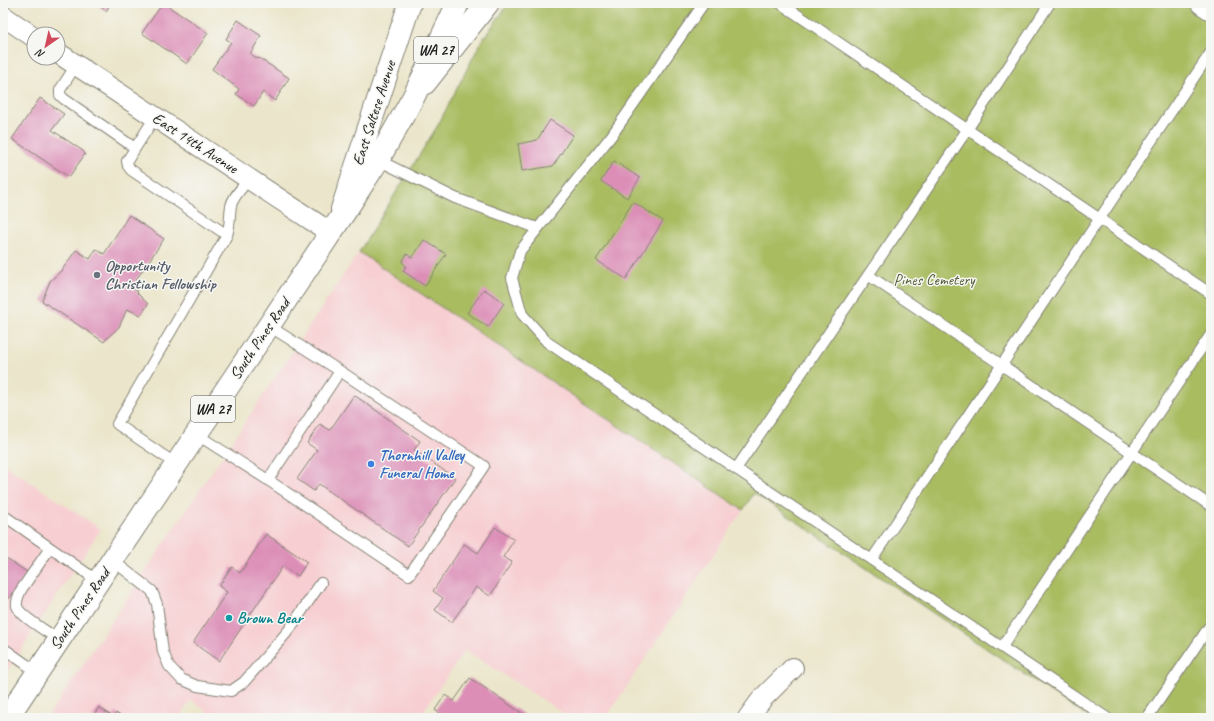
<svg xmlns="http://www.w3.org/2000/svg" width="1214" height="721" font-family="Caveat,sans-serif">
	<rect width="100%" height="100%" fill="#f6f6f2"/>
	<filter id="ink" filterUnits="userSpaceOnUse"><feTurbulence type="fractalNoise" baseFrequency=".025" numOctaves="2"/><feDisplacementMap in="SourceGraphic" scale="8" xChannelSelector="R" yChannelSelector="G"/><feConvolveMatrix kernelMatrix="1 2 1 2 8 2 1 2 1" color-interpolation-filters="sRGB"/></filter>
	<filter id="wash" filterUnits="userSpaceOnUse"><feTurbulence type="fractalNoise" baseFrequency=".012" numOctaves="4" result="noise"/><feDisplacementMap in="SourceGraphic" scale="16" xChannelSelector="R" yChannelSelector="G"/><feGaussianBlur stdDeviation="0.9" result="paint"/><feColorMatrix in="noise" values="0 0 0 0 0 0 0 0 0 0 0 0 0 0 0 0 0 1.4 0 .05"/><feComposite in="paint" operator="in"/></filter>
	<g filter="url(#wash)">
		<rect width="100%" height="100%" fill="#ebe6cb"/>
		<path fill="#f7cfd2" d="M359,252l384,258 -137,208h-35l-106,-68 -46,68h-203l-25,-18 -12,18h-132z
			M3,464l98,65 -98,148z"/>
		<path fill="#a9bc60" stroke="#626c3e" d="M509,3h702v715h-121l-336,-225 -11,17 -384,-258 79,-127 43,-83z"/>
		<g id="blocks">
			<path fill="#dc8eb7" d="M95,3h16l-5,8z
				M163,3l45,30 -21,31 -45,-31z
				M238,20l23,16 -11,18 8,5 1,-1 30,20 -14,23 -12,-9 -9,14 -18,-12 3,-5 -27,-20 19,-27 -5,-3z
				M40,98l24,16 -12,16 31,21 2,3 -16,23 -57,-38z
				M550,120l23,15 -20,31 -31,5 -4,-27 19,-4z
				M614,161l26,17 -13,20 -26,-17z
				M633,202l30,19 -37,58 -30,-19z
				M129,215l35,24 -33,48 7,5 -1,1 11,11 -7,11 -14,-6 -8,18 -12,11 -3,4 -62,-41 8,-20 12,-11 14,-20 14,9 6,-10 8,5z
				M424,240l22,14 -21,32 -22,-15 3,-5 -4,-4 5,-8 5,4z
				M484,289l20,14 -16,24 -21,-14z
				M354,395l66,46 -6,9 41,28 -47,68 -89,-62 -5,7 -17,-12 20,-29 -10,-7 13,-19 10,6z
				M495,527l19,13 -11,17 9,5 -22,34 -14,-9 -24,35 -17,-12 8,-12 -10,-7 31,-47 14,9z
				M266,534l41,28 -9,14 -15,-10 -64,95 -26,-18 34,-51 -8,-6 13,-19 8,6z
				M3,556l24,16 -19,28 -5,-3z
				M470,678l59,40h-81l-13,-8 10,-15 9,6z
				M99,707l14,10 3,-4 8,5h-32z"/>
		</g>
	</g>
	<g filter="url(#ink)">
		<use href="#blocks" fill-opacity="0" stroke="#848174" stroke-width="1"/>
		<g fill="none" stroke-linecap="round" stroke-linejoin="round">
			<defs>
				<path id="lane" d="M704,3l-92,132 -92,116 -8,27 10,36 25,28 560,376
					M780,3l431,291
					M76,65l-16,25v5l4,4 71,49
					M155,117l-28,44 1,5 3,4 96,65
					M378,160l77,38 82,30
					M868,275l343,231
					M196,434l72,46 72,-109 -71,-45
					M176,464l-59,-40 110,-189c4,-12 2,-19 4,-29 2,-10 12,-19 18,-27
					M736,469l231,-339 83,-127
					M268,480l141,95 75,-109 -144,-95
					M3,515l95,66
					M50,548l-29,42c-2,5 -5,10 -4,16 2,10 33,27 42,34
					M872,559l339,-507
					M112,560l40,31 5,13 6,48 6,14 12,13 16,7 34,5 13,-9 45,-52 32,-47
					M1002,647l209,-313
					M3,648l34,24
					M1147,718l64,-94"/>
				<path id="street" d="M3,16l31,21
					M58,53l273,180
					M748,718l14,-19 31,-31"/>
				<path id="secondary" d="M1202,3l9,6
					M425,83l63,-80
					M342,209l68,-206"/>
				<path id="primary" d="M7,718l339,-508 32,-50 36,-64 44,-93"/>
			</defs>
			<use href="#lane" stroke="#848174" stroke-width="12"/>
			<use href="#street" stroke="#848174" stroke-width="22"/>
			<use href="#secondary" stroke="#848174" stroke-width="24"/>
			<use href="#primary" stroke="#848174" stroke-width="24"/>
			<use href="#lane" stroke="#fff" stroke-width="10"/>
			<use href="#street" stroke="#fff" stroke-width="20"/>
			<use href="#secondary" stroke="#fff" stroke-width="22"/>
			<use href="#primary" stroke="#fff" stroke-width="22"/>
		</g>
	</g>
	<circle fill="#6b7280" stroke="#f6f6f2" stroke-width="1.5" cx="97" cy="275" r="4"/>
	<circle fill="#3f7fe0" stroke="#f6f6f2" stroke-width="1.5" cx="371" cy="464" r="4"/>
	<circle fill="#0f9aa8" stroke="#f6f6f2" stroke-width="1.5" cx="229" cy="618" r="4"/>
	<g text-anchor="middle" dominant-baseline="central" stroke-width="3" stroke-linejoin="round" paint-order="stroke">
		<g fill="#f6f6f2" stroke="#5d5d5c" stroke-width="1">
			<rect x="414" y="37" width="44" height="26" rx="3"/>
			<rect x="191" y="396" width="44" height="26" rx="3"/>
		</g>
		<g font-size="15" font-weight="bold" fill="#1c1c1c">
			<text x="436" y="50">WA 27</text>
			<text x="213" y="409">WA 27</text>
		</g>
		<g font-size="16" fill="#1c1c1c" stroke="#f6f6f2">
			<text transform="translate(374 113) rotate(-72)">East Saltese Avenue</text>
			<text transform="translate(195 143) rotate(33)">East 14th Avenue</text>
			<text transform="translate(260 339) rotate(-56)">South Pines Road</text>
			<text transform="translate(80 609) rotate(-56)">South Pines Road</text>
		</g>
		<g font-size="16" font-weight="bold" fill="#5b616d" stroke="#f6f6f2" text-anchor="start">
			<text x="105" y="266">Opportunity<tspan x="105" dy="18">Christian Fellowship</tspan></text>
		</g>
		<g font-size="16" fill="#545c37" stroke="#f6f6f2">
			<text x="934" y="280">Pines Cemetery</text>
		</g>
		<g font-size="16" font-weight="bold" fill="#366cbe" stroke="#f6f6f2" text-anchor="start">
			<text x="379" y="455">Thornhill Valley<tspan x="379" dy="18">Funeral Home</tspan></text>
		</g>
		<g font-size="16" font-weight="bold" fill="#0d838f" stroke="#f6f6f2" text-anchor="start">
			<text x="237" y="618">Brown Bear</text>
		</g>
	</g>
	<rect width="1214" height="721" fill="none" stroke="#f6f6f2" stroke-width="16"/>
	<g transform="translate(46 46) rotate(214)"><circle r="19" fill="#f6f6f2" stroke="#9f9f9c"/>
	<path d="M0-3L7 15L0 10L-7 15Z" fill="#d1495b"/>
	<text y="-6" font-size="11" font-weight="bold" text-anchor="middle" fill="#1c1c1c">N</text>
	</g>
</svg>
